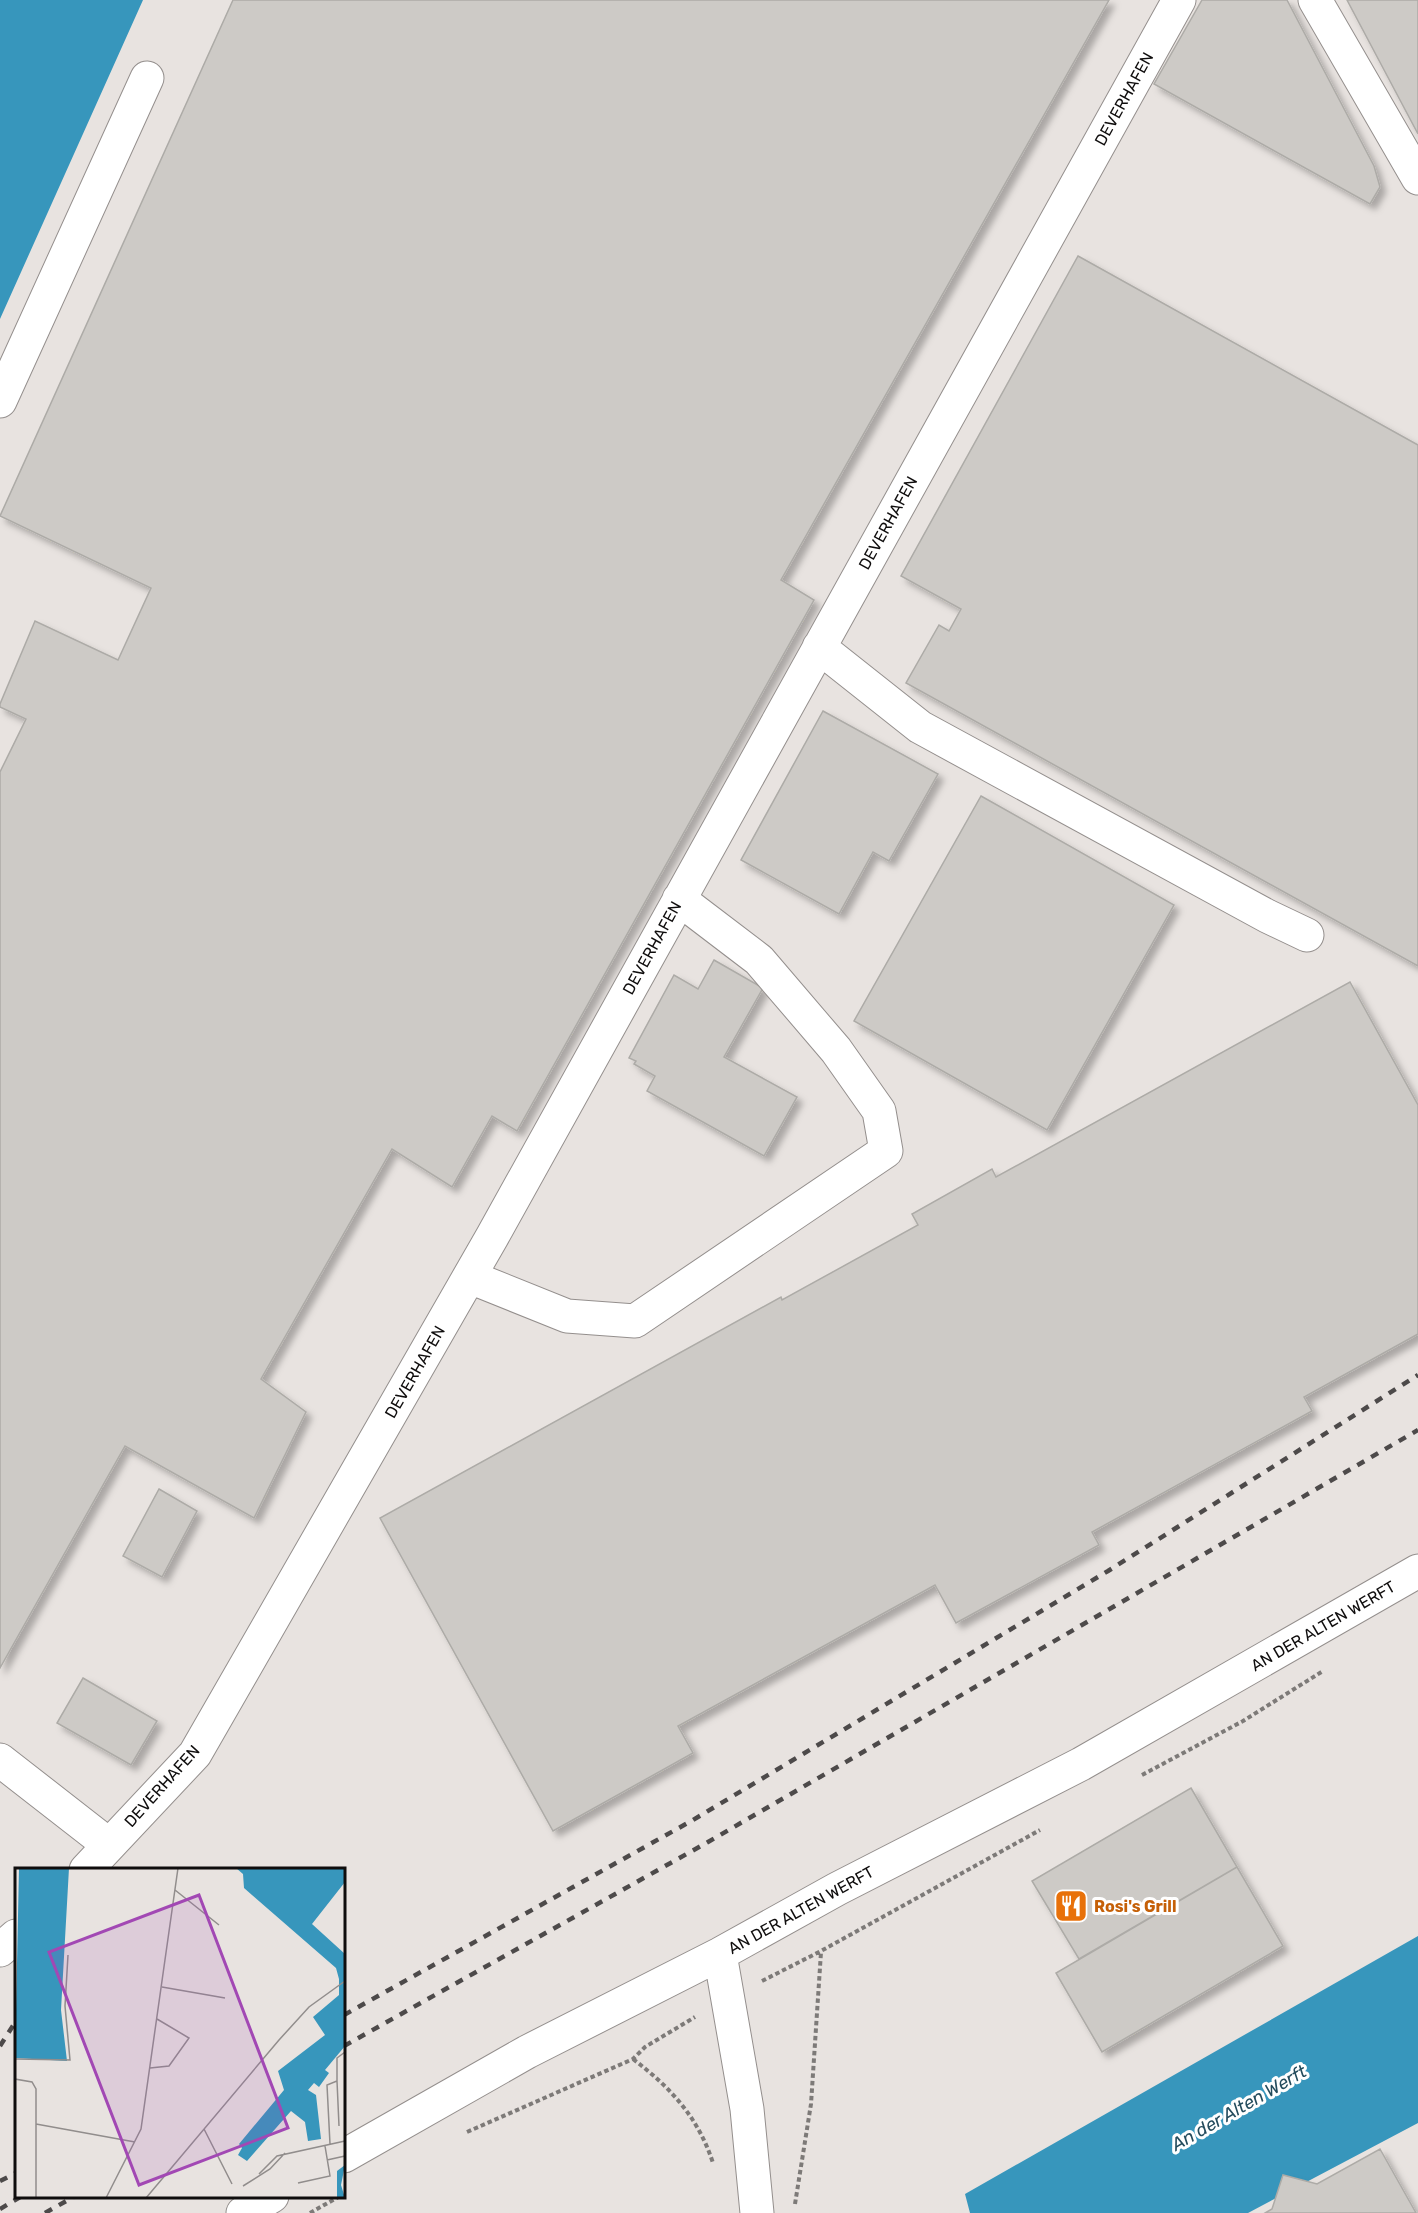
<svg xmlns="http://www.w3.org/2000/svg" width="1418" height="2213" font-family="Rubik,sans-serif">
	<defs>
		<filter id="shadow"><feDropShadow dx="5.5" dy="5.5" stdDeviation="3" flood-color="#0004"/></filter>
	</defs>
	<rect width="100%" height="100%" fill="#e8e3e0"/>
	<path fill="#3796bc" d="M0,0h143l-143,319z
		M1418,1936v187l-170,90h-278l-5,-19z"/>
	<path fill="#cdcac6" stroke="#adaba7" stroke-width="1.5" filter="url(#shadow)" d="M233,0h876l-328,580 33,20 -297,531 -25,-15 -40,71 -60,-38 -131,230 45,33 -52,106 -129,-72 -125,222v-896l26,-53 -26,-12v-3l35,-83 83,39 33,-72 -151,-72z
		M1202,0h85l87,166 6,21 -10,17 -216,-120z
		M1347,0h71v134z
		M1078,256l340,189v521l-512,-283 33,-58 10,6 12,-22 -60,-33z
		M823,711l115,63 -49,87 -16,-9 -34,62 -98,-54z
		M981,796l193,109 -127,225 -193,-109z
		M714,960l49,28 -39,69 73,40 -33,59 -117,-65 8,-15 -21,-12 2,-3 -7,-3 45,-83 24,14z
		M1350,982l68,123v229l-114,63 8,14 -220,121 7,13 -143,78 -21,-38 -257,141 15,27 -140,78 -173,-313 401,-221 1,3 136,-75 -6,-11 80,-45 4,8z
		M159,1489l38,22 -35,66 -39,-21z
		M83,1678l74,43 -26,44 -74,-42z
		M1191,1788l46,79 -158,92 -47,-78z
		M1237,1867l46,79 -181,106 -46,-79z
		M1380,2149l36,64h-151l7,-4 11,-34 34,9z"/>
	<g fill="none" stroke-linecap="round" stroke-linejoin="round">
		<defs>
			<path id="minor" d="M1315,0l103,178
				M0,401l147,-323
				M819,647l101,80 347,189 40,19
				M470,1277l97,39 68,5 251,-170 -7,-40 -43,-61 -77,-90 -80,-61
				M0,1760l109,85
				M86,1870l109,-116 297,-517 687,-1237
				M0,1950l16,-14
				M720,1954l27,155 10,104
				M344,2156l183,-104 193,-98 117,-65 244,-125 337,-193
				M243,2213l29,-17"/>
		</defs>
		<use href="#minor" stroke="#948f8d" stroke-width="35"/>
		<path stroke="#7d7a78" stroke-width="4" stroke-dasharray="4.5 3" stroke-linecap="butt" d="M1142,1775l101,-54 80,-50
			M762,1981l59,-30 219,-121
			M633,2059c38,29 65,58 80,104
			M467,2132l166,-73 12,-12 50,-30
			M795,2204l16,-100 10,-152
			M310,2213l30,-17"/>
		<use href="#minor" stroke="#fff" stroke-width="33"/>
		<path stroke="#4d4a4a" stroke-width="4.5" stroke-dasharray="8 8" stroke-linecap="butt" d="M344,2015l349,-195 415,-249 310,-196
			M0,2046l16,-25
			M344,2046l364,-204 710,-412
			M0,2181l16,-8
			M0,2209l22,-13
			M45,2213l30,-17"/>
	</g>
	<defs>
		<symbol id="restaurant-square" viewBox="-11 -11 22 22"><rect x="-9" y="-9" width="18" height="18" rx="4" fill="#e8710a" stroke="#fff"/><path d="M-5-6h1v4h1v-4h1v4h1v-4h1v5L-1.5 .5V6h-2V.5L-5-1ZM5-6V6H3V1.5H1.5Q1.5-4 5-6Z" fill="#fff"/></symbol>
	</defs>
	<g fill-rule="evenodd">
		<use href="#restaurant-square" x="1052" y="1887" width="38" height="38"/>
	</g>
	<g text-anchor="middle" dominant-baseline="central" stroke-width="6" stroke-linejoin="round" paint-order="stroke">
		<g font-size="16" fill="#0f0d0d" stroke="#fff">
			<text transform="translate(1124 99) rotate(-61)">DEVERHAFEN</text>
			<text transform="translate(888 523) rotate(-61)">DEVERHAFEN</text>
			<text transform="translate(652 948) rotate(-61)">DEVERHAFEN</text>
			<text transform="translate(415 1372) rotate(-60)">DEVERHAFEN</text>
			<text transform="translate(1323 1626) rotate(-30)">AN DER ALTEN WERFT</text>
			<text transform="translate(162 1786) rotate(-48)">DEVERHAFEN</text>
			<text transform="translate(801 1910) rotate(-29)">AN DER ALTEN WERFT</text>
		</g>
		<g font-size="16" font-weight="bold" fill="#c56008" stroke="#fff" text-anchor="start">
			<text x="1094" y="1906">Rosi's Grill</text>
		</g>
		<g font-size="18" font-style="italic" fill="#244c5d" stroke="#fff">
			<text transform="translate(1239 2108) rotate(-30)">An der Alten Werft</text>
		</g>
	</g>
	<g transform="translate(15 1868)">
		<rect width="330" height="330" fill="#e8e3e0"/>
		<path d="M4,0h50l-8,142 6,51 -52,-3zM221,0h109v14l-33,42 33,30v92l-20,24 4,3 -10,14 -5,-4 -6,7 8,5 5,44 -13,2 -3,-19 -14,-11 -44,50 -9,-6 4,-7 -3,-4 45,-54 -6,-19 47,-36 -12,-18 26,-22v-16l-3,-11 -92,-80 -1,-14zM330,297l-4,20 4,13h-8v-27z" fill="#3796bc"/>
		<path fill="none" stroke="#918d8c" stroke-width="1.5" d="M160,22l44,35M147,119l63,11M0,191v20l17,3 4,7v109M1,191l54,1 -5,-54 3,-51M135,200l19,-2 20,-28 -32,-19M322,213l2,45M21,256l99,18M189,261l28,55M315,276l-3,-59 10,-4v-23l8,-6M312,292l18,-4M244,306l18,-18 68,-15M283,315l32,-7 -5,-30M228,318l27,-17 15,-16M91,330l35,-69 37,-261M131,330l133,-158 30,-33 36,-26"/>
		<path fill="#a248b4" fill-opacity="0.15" stroke="#a248b4" stroke-width="3" d="M184,27l89,233 -149,57 -90,-233z"/>
		<rect width="330" height="330" fill="none" stroke="#0f0d0d" stroke-width="3"/>
	</g>
</svg>
